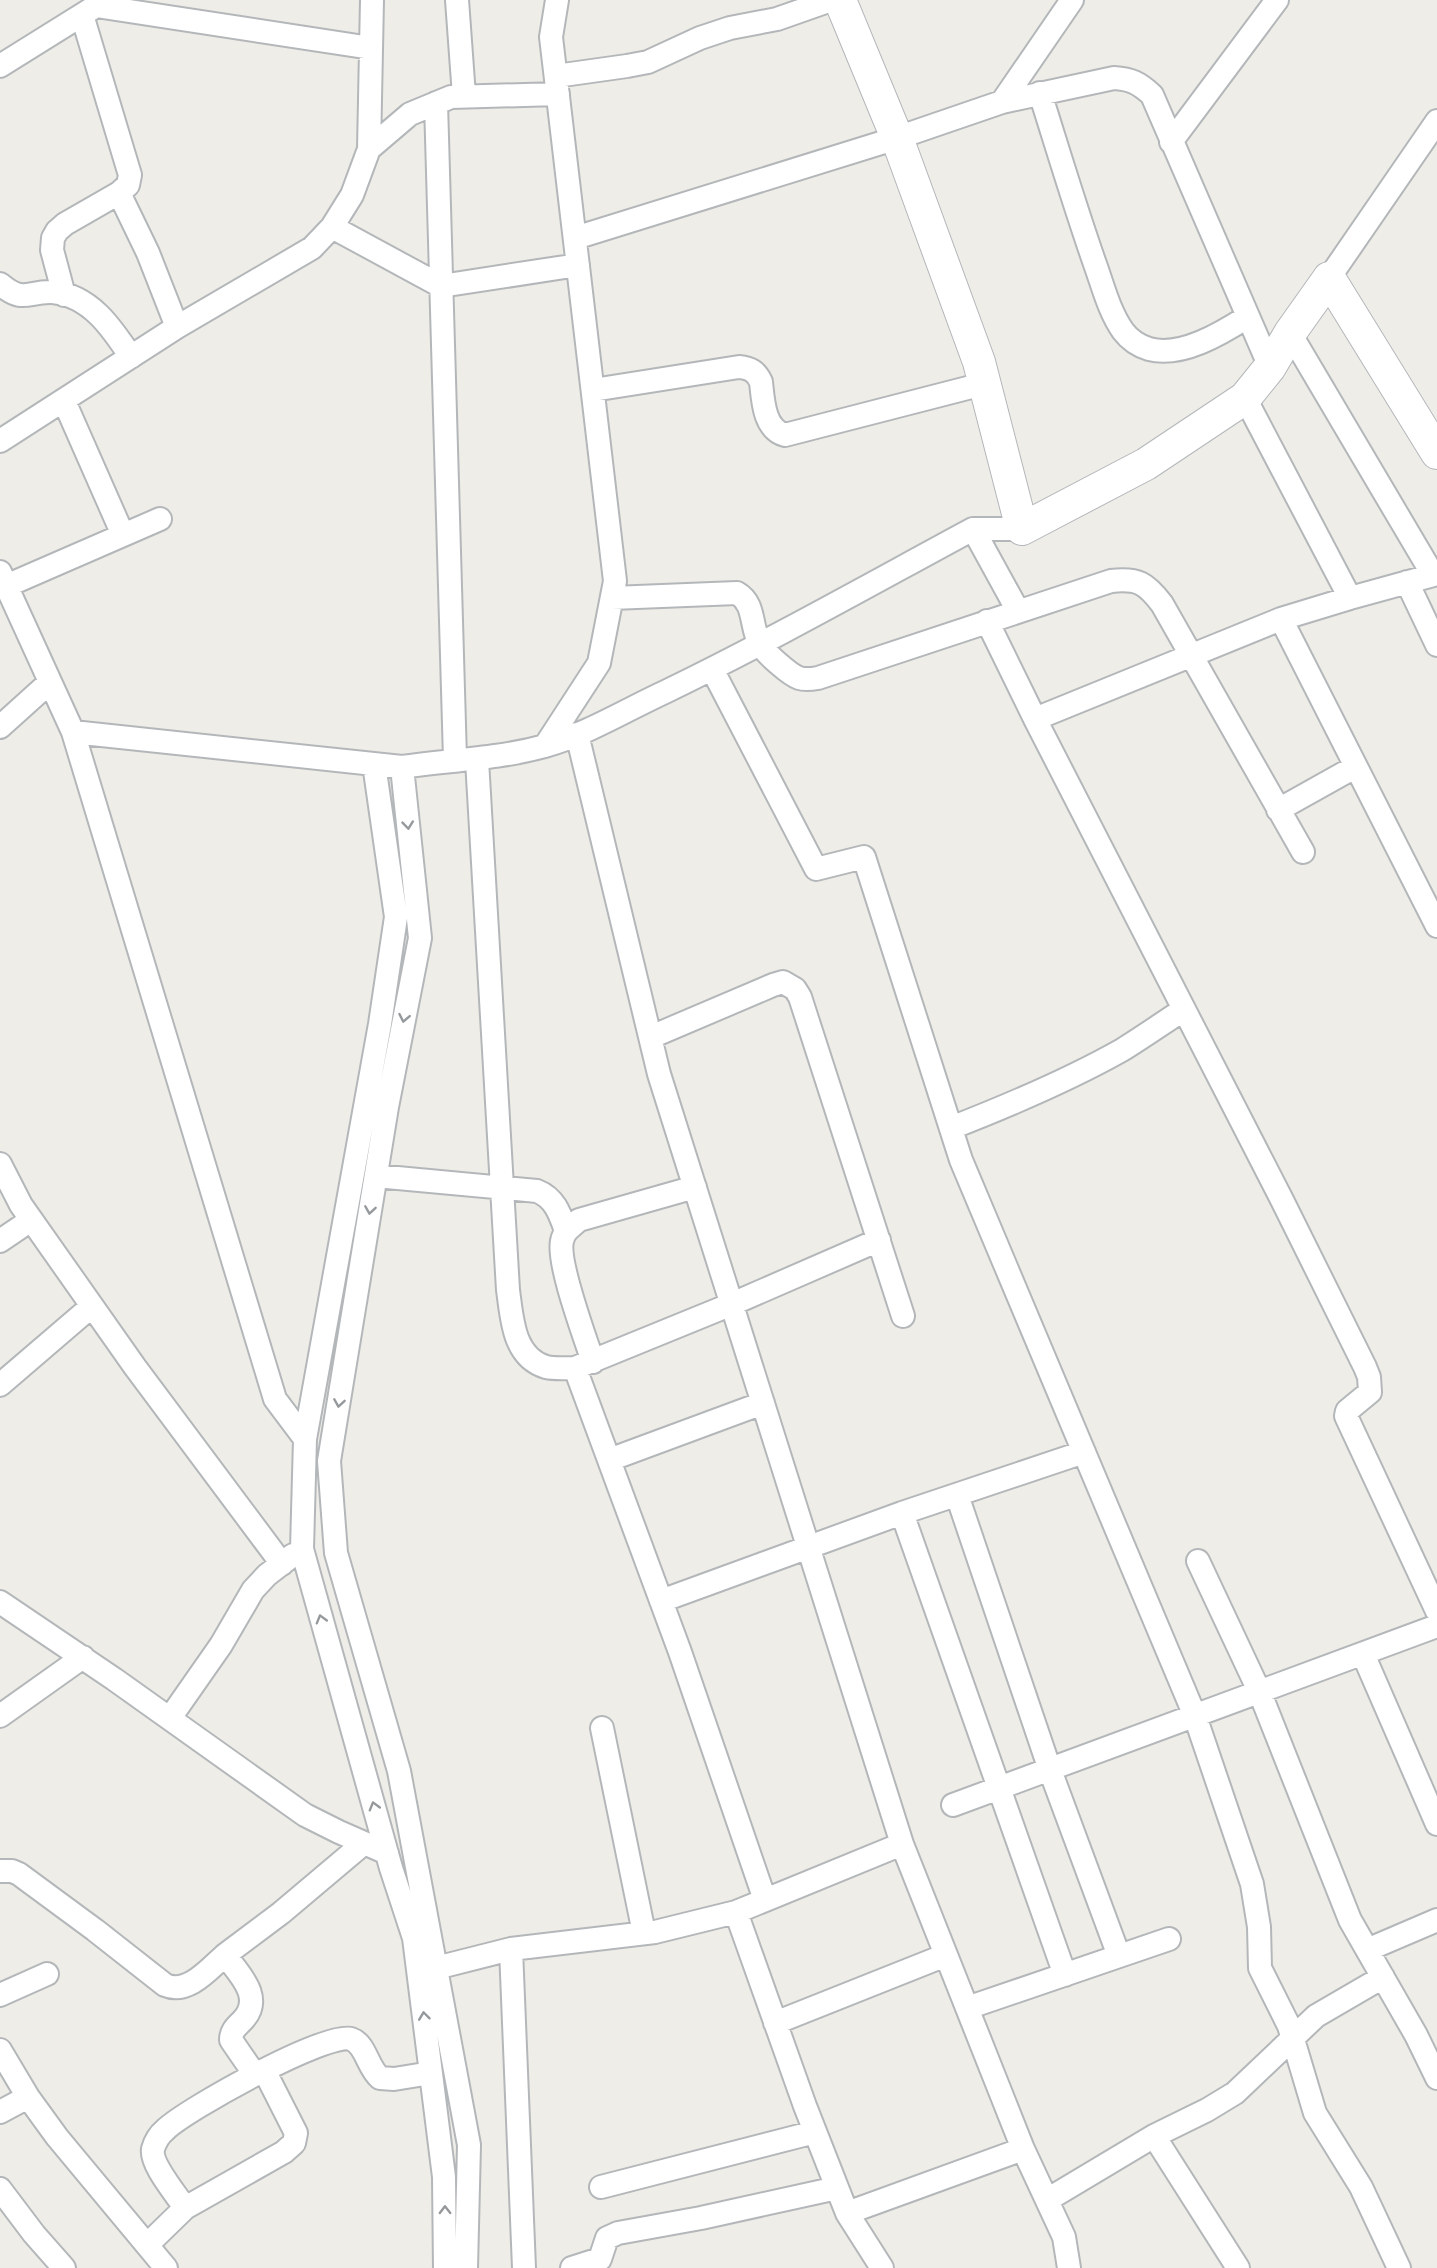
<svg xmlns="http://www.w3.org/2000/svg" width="1437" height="2268" font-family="'Work Sans',sans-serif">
	<rect width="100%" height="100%" fill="#efede7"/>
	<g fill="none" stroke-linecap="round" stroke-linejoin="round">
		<defs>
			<path id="minor" d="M457,0l7,96
				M96,6l275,42
				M82,15l48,160 -2,10 -9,8
				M0,66l93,-58
				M556,76l71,-10 21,-4 52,-24 30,-10 47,-9 54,-19
				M1040,93c18,57 35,114 55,171 8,22 14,47 28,67 6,8 16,15 26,18 32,9 73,-16 98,-32
				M1002,102l70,-102
				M436,103l19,656
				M1171,142l106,-142
				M369,149l41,-35 41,-17 107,-3
				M332,227l109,59 137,-21
				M575,238l322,-100 105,-36 112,-24c17,1 25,5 38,17l118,272
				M1329,278l108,-157
				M0,284c24,20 27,7 52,8 38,3 60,36 79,65
				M64,295l-12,-45 1,-12 4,-7 8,-7 54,-31 29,60 29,74
				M1290,333l143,242
				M593,390l146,-23c11,1 17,4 22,15 2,19 3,47 24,53l198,-51
				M1245,398l105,200 87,-24
				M64,401l59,134
				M0,441l177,-114 135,-79 20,-21 20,-32 17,-46 3,-149
				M973,529l45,82
				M0,572l73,160 202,667 30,40
				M1407,582l30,63
				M6,586l154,-67
				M612,598l125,-5c19,11 13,34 23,51 5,9 30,31 39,34 6,2 13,1 19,0l293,-97c27,-3 35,2 51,23l141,248
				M1350,598l-69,21 -246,100 247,481 83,167 4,10 1,15 -23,19 -1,5 91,195
				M1281,619l156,307
				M987,621l48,98
				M712,669l104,200 48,-12 97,303 234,556 57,168 7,43 1,41 29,58 26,87 46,74 38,81
				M0,727l50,-45
				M73,732l329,35c48,-7 96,-8 143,-21 42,-12 81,-36 120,-54 105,-51 206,-108 308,-163h49
				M577,734l82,340 243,770 121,305 -176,64
				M545,746l54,-83 16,-82 -64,-544 6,-37
				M477,760l31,530c4,28 5,67 38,77 9,2 19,1 29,1
				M374,764l22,153 -16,107 -75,415 -3,110 89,319 23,70 30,239 1,91
				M402,767l18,171 -33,169 -58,354 7,92 63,218 70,374 -3,123
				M1278,810l77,-43
				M651,1037l122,-52 10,-3 12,7 5,8 103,319
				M951,1128c59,-23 116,-47 171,-78 21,-13 41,-27 61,-40
				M0,1164l21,41 114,162 147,197
				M376,1176l161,15c18,7 23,23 29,40
				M0,1241l31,-21
				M593,1362c-8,-25 -36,-99 -31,-121 2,-10 9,-14 17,-21l116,-33
				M0,1385l92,-79
				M609,1460l154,-57
				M957,1495l93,275 69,186
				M902,1513l182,-61
				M1198,1561l62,132 90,227 66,115 21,43
				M661,1601l241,-88 163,462
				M0,1602l114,77 191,136 34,17 48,21
				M1363,1654l74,170
				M0,1716l83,-59
				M170,1718l51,-73 32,-55 14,-15 26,-20
				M602,1728l42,205
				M953,1805l484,-179
				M0,1871h12l7,3 76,56 70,55c23,10 44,-16 60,-30
				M765,1900l-85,-248 -105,-284 157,-64 147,-64
				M511,1949l13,319
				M1367,1950l70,-30
				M436,1968l75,-19 144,-17 81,-20
				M0,1995l47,-21
				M967,2008l202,-69
				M775,2023l171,-68
				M0,2050l28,47 29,40 109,131
				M255,2075l-24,-35c0,-9 5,-13 11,-19 23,-23 -3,-47 -17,-66l56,-42 83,-70
				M0,2112l28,-15
				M1154,2136l84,132
				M1023,2149l41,88 5,31
				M601,2187l214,-55
				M0,2189l34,45 30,34
				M1047,2200l107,-64 53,-26 28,-17 81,-77 67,-39
				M185,2208c-8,-13 -35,-44 -32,-59 2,-7 6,-14 12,-19 20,-20 162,-99 186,-91 15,5 16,28 29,39l14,1 37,-6
				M147,2245l38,-37 99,-56 10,-9 2,-10 -32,-63
				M572,2268l28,-9 7,-21 11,-5 83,-15 136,-30
				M882,2268l-35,-55 -42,-107 -69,-194 166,-68"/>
			<path id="secondary" d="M840,0l57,138 82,224 43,167 124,-65 99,-66 25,-31 20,-34 39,-55 108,175"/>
		</defs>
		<use href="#minor" stroke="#b4b7ba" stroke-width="26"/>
		<use href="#secondary" stroke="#b3b6ba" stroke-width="34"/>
		<use href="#minor" stroke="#fff" stroke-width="22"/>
		<use href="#secondary" stroke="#fff" stroke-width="32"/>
	</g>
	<defs><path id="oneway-chevron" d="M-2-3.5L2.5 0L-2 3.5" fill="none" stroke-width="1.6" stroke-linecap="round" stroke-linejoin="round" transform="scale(1.5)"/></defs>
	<g stroke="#96999c">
		<use href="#oneway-chevron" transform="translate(408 825) rotate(84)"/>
		<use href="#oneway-chevron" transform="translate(404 1018) rotate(101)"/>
		<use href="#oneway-chevron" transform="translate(370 1210) rotate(99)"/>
		<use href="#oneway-chevron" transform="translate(339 1403) rotate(99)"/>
		<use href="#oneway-chevron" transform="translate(321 1619) rotate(-106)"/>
		<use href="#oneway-chevron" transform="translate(374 1806) rotate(-106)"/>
		<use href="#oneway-chevron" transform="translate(424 2016) rotate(-97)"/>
		<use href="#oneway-chevron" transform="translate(445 2210) rotate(-91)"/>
	</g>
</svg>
